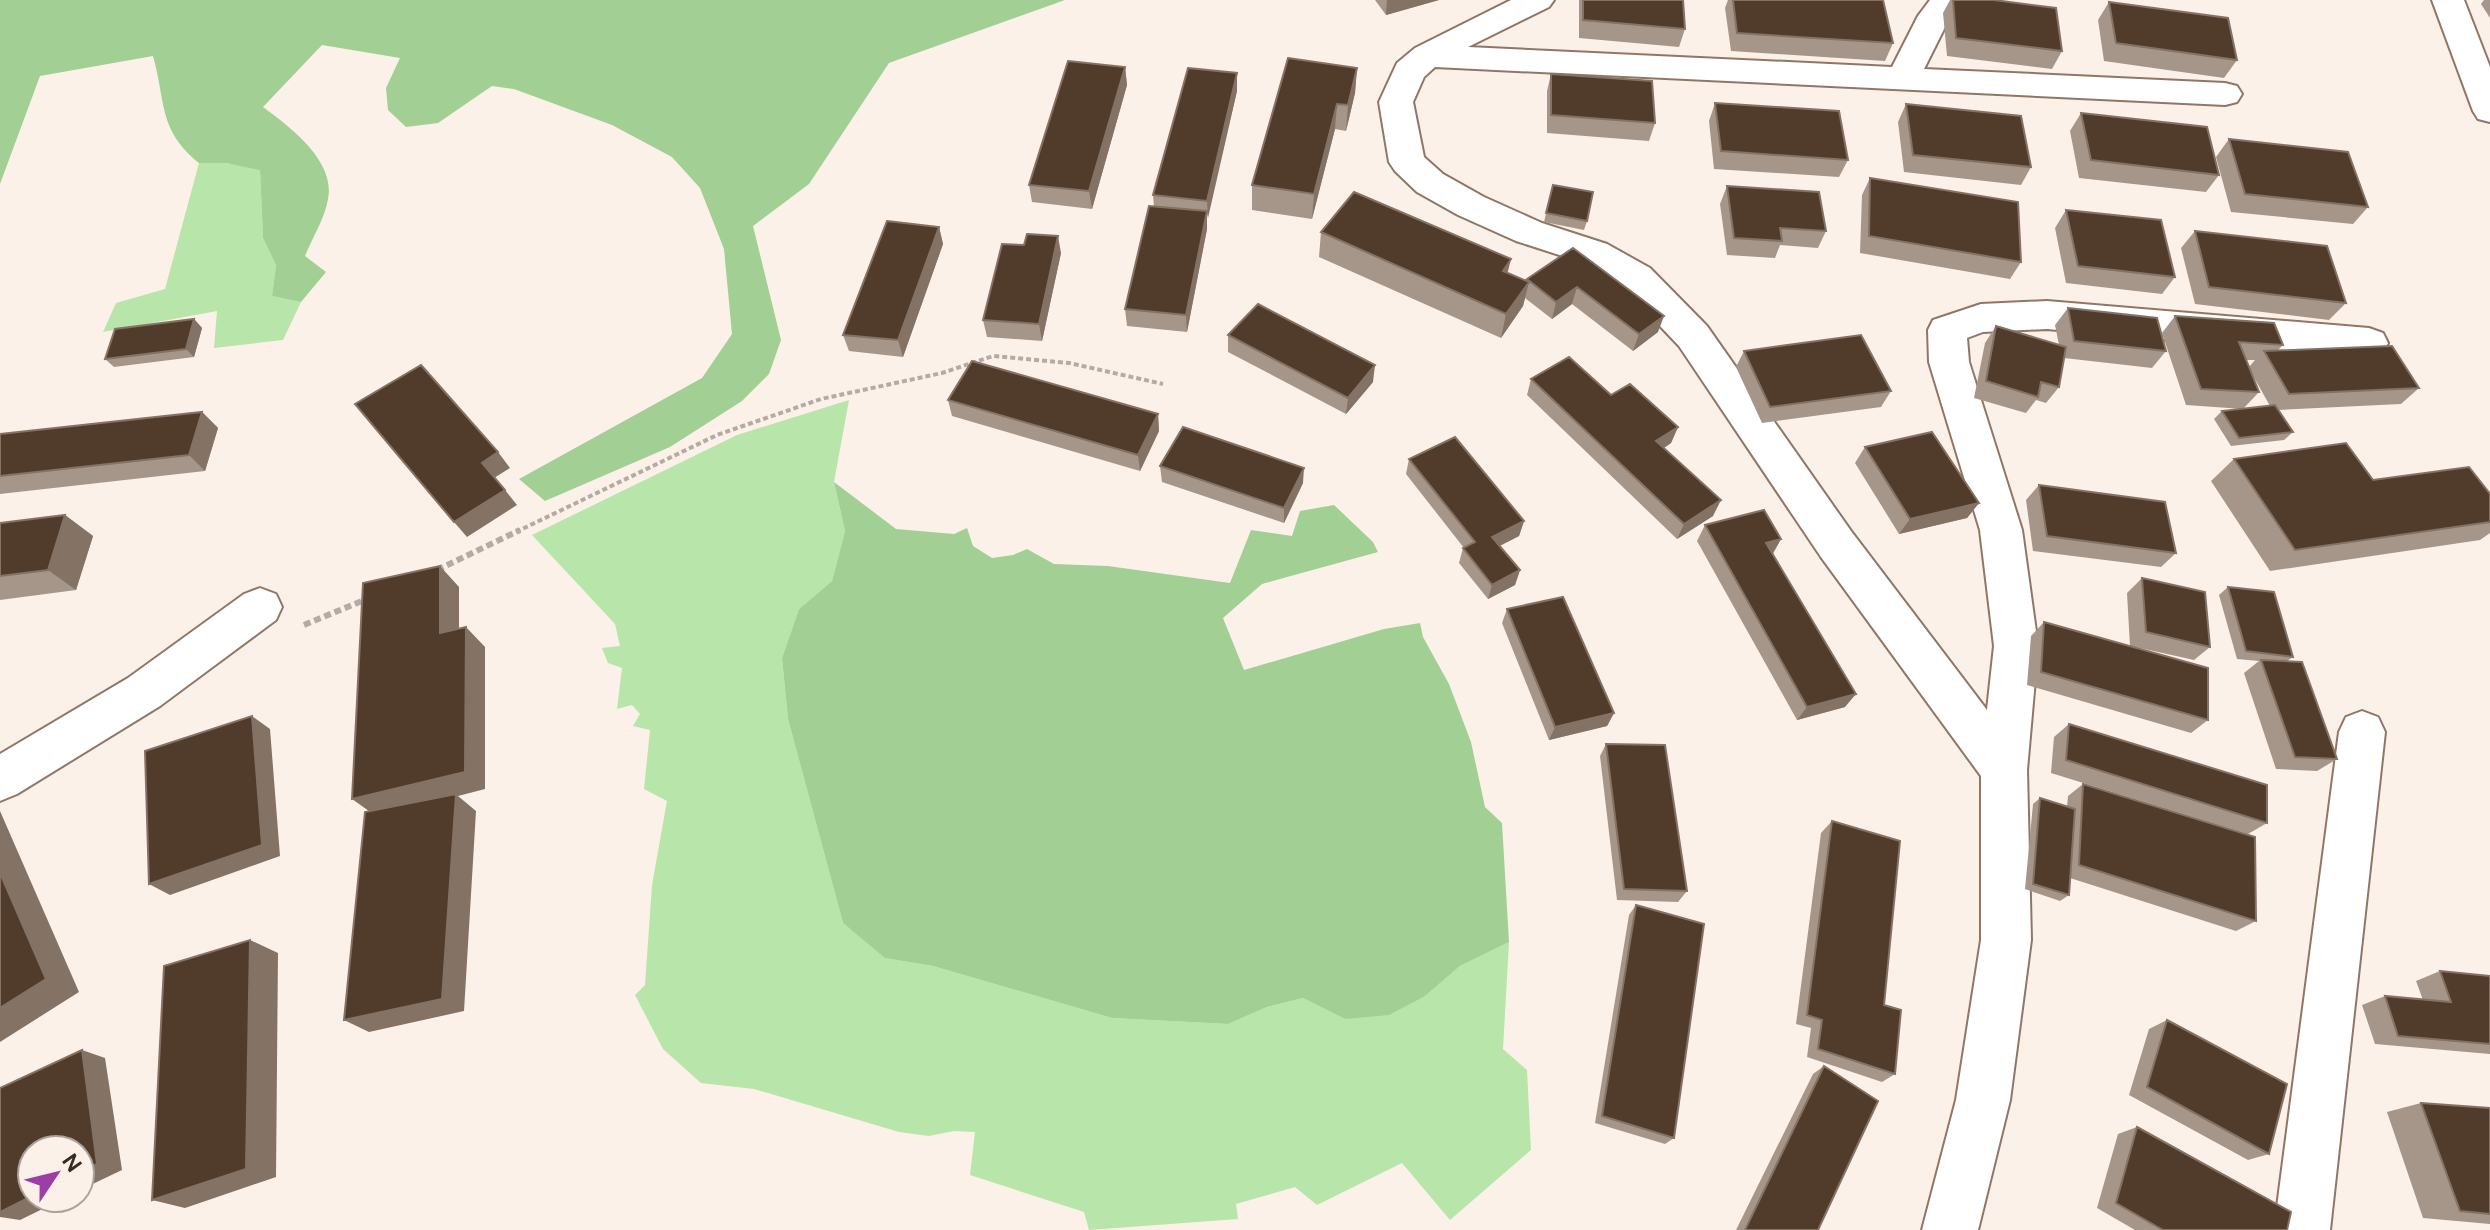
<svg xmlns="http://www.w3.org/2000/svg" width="2490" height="1230" font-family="'DM Sans',sans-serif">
	<rect width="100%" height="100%" fill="#fcf1e9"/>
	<path fill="#b7e5aa" d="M199,163h27l34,6 3,69 13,27 -4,31 29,6 -18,38 -69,8 3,-37 -114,21 13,-29 49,-14z
		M849,400l-15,82 11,49 -13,50 -33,28 -17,49 6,61 55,204 43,35 47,8 179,52 116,6 39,-17 36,-9 42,21 80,-23 35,-30 49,-24 -6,107 24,21 4,80 -81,70 -48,-57 -85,42 -22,-18 -59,17 2,15 -149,11 -5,-18 -114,-37 5,-43 -21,-1 -25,5 -30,-4 -145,-43 -53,-6 -38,-34 -28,-54 10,-10 7,-100 15,-84 -23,-12 6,-59 -17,-4 7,-12 -8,-9 -15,4 5,-41 -14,-5 -6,-15 18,-2 -5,-22 -83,-89 205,-100z"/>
	<path fill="#a1cf94" d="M0,0h1065l-176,63 -80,121 -56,42 28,114 -12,34 -27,27 -72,46 -125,54 -26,-22 183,-101 30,-44 -8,-85 -24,-61 -28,-31 -60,-32 -98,-36 -22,-3 -54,37 -32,4 -18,-17 -2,-22 14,-30 -78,-13 -59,62c26,19 73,54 65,92 -3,19 -16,39 -23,57l21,16 -25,30 -29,-6 4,-31 -13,-27 -3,-68 -34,-7h-27c-41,-33 -33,-61 -46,-107l-113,20 -40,108z
		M834,482l62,47 58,5 13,-6 6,18 19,12 21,-3 14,-6 27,15 54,2 122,17 21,-53 41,6 8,-25 34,-6 39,37 5,10 -116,32 -39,34 21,52 140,-41 36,-6 3,14 26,47 22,58 14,65 17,16 7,119 -49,24 -35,30 -36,19 -44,4 -42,-21 -36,9 -39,17 -116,-6 -179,-52 -48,-8 -42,-35 -55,-204 -6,-61 17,-49 33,-28 13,-50z"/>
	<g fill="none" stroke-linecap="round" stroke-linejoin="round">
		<defs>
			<path id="street" d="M1511,0h43l-5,7 -81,40 424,20 26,-51 12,-16h33l-14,19 -25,50 301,14 12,3 5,8 -5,8 -12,3 -790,-38 -11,10 -11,25 11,55 19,17 41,23 58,26 65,21 43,24 57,58 144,205 136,179 7,-64 -14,-116 -51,-168 -1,-32 5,-10 48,-16 66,-3 322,27 14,5 5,10 -5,10 -14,5 -322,-29 -64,3 -16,6 2,24 53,168 16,116 -11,124 4,170 -21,160 -32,130h-56l34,-130 25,-160v-164l-160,-219 -142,-211 -55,-58 -43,-26 -65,-21 -58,-26 -41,-23 -22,-21 -6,-9 -10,-60 18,-39 18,-15z
				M2432,0h32l26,67v55l-12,-3 -5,-8z
				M260,588l16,6 6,13 -6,13 -116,86 -143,88 -17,7v-47l128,-76 116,-84z
				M2362,711l16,6 7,15 -55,498h-56l65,-498 7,-15z"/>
		</defs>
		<use href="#street" stroke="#907765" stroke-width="4"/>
		<path stroke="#b6aba3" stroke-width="4" stroke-dasharray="5 3" stroke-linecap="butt" d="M516,532l201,-97 104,-36 121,-26 51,-17 76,7 94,21"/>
		<path stroke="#b6aba3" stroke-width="6" stroke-dasharray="7 4" stroke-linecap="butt" d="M437,570l83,-40
			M304,625l65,-27"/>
		<use href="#street" fill="#fff" fill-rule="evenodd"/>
	</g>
	<path fill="#a6968a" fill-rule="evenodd" d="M1375,0h64l-53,15z
		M1579,0h104l2,29 -6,18 -100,-9z
		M1728,0h155l10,43 -8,18 -154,-10 -6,-43z
		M1950,0h44l68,51 -10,18 -105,-13 -4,-43z
		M2484,0h6v18l-9,-14z
		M2109,2l128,58 -13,18 -120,-17 -6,-41z
		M1125,67l2,18 -35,124 -60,-7 -3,-17z
		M1357,68l-2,25 -9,38 -11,-2 -23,90 -60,-9v-25z
		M1551,74l104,49 -6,18 -102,-8v-42z
		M1237,91l-30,127v11l-20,103 -60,-6 -2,-17 29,-102 -1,-12z
		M1715,103l133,57 -9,17 -125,-8 -5,-48z
		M1906,104l125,63 -10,18 -117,-13 -6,-50z
		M2081,113l138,62 -13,17 -127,-14 -9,-47z
		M2229,139l139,68 -15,17 -122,-12 -15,-55z
		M1870,178l151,84 -11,17 -150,-26 2,-58z
		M1553,185l34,36 -3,9 -40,-8z
		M1727,186l99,45 -8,17 -38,-3 -5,13 -48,-3 -7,-51z
		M2066,210l109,67 -13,17 -96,-11 -11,-55z
		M939,227l4,17 -40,113 -54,-6 -6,-16z
		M2195,231l151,72 -17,17 -134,-16 -14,-56z
		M1321,232l187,41 18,8 1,-2 46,-31 85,84 -25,19 -61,-47 -20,15 -27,-21 -2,8 -22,32 -182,-81z
		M1061,253l-19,88 -55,-4 -4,-17z
		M2068,308l98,43 -14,17 -88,-10 -5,29 -13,16 -10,-3 -10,13 -52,-15 11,-55 11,-17 63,19 -4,-20z
		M2175,316l108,29 -6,6 142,37 -18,16 -123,6 15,22 -9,8 -53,6 -17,-27 8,-8 21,-2 -57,-4 -24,-72zM2246,360h9l-6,7zM2251,372l19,34 -27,3 16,-17z
		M194,319l8,9 -8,29 -80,10 -9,-8z
		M1228,335l145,47 -27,32 -118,-62z
		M1744,351l147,40 -10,16 -119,16 -26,-56z
		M1531,379l80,16 67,32 -7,16 -7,5 49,68 -36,23 -150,-144z
		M948,400l210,14 1,17 -19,40 -188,-55z
		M202,412l16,16 -13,43 -205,23v-60z
		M1865,447l114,56 -12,15 -68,16 -44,-71z
		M1409,459l115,62 -5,15 -20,10 21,24 -5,15 -27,14 -29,-36 4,-15h1l-58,-74z
		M2234,459l139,21 117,14v39l-10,7 -210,31 -59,-90z
		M1160,466l143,17 -19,40 -122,-41z
		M2039,485l137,68 -15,14 -128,-16 -7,-51z
		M65,515l28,21 -17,54 -76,10v-77z
		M1705,525l76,14 -8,15 72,153 -48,13 -100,-179z
		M2142,578l68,69 -16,13 -63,-14 77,74 -17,13 -164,-48 4,-49 13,-14 86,24 -3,-53z
		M2228,587l65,70 -6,4 50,98 -20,12 -41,-2 -32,-96 15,-12 -22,-2 -18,-64z
		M1507,609l107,104 -7,13 -58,14 -47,-117z
		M2069,724l198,99 -19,11 -197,-61 3,-36z
		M1606,744l81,147 -9,11 -61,-2 -17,-144z
		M2083,784l173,137 -20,10 -166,-53 -1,17 -9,6 -35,-12 8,-85 7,-6 27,9 1,-11z
		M1832,821l52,184 11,69 -13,8 -75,-25 4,-29 -15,-4 25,-191z
		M1636,905l38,233 -9,6 -70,-21 34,-208z
		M2440,971l50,5v78l-115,-10 -13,-39 23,-9 38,4 -7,-19z
		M2167,1020l102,134 -21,6 -119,-65 20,-66z
		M1824,1066l-6,164h-82l77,-156z
		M2421,1103l69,5v116l-67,-6 -36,-106z
		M2137,1127l150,103h-152l-38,-22 21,-74z"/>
	<path fill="#847264" d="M1387,0h52l-53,15z
		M1125,67l2,18 -35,124 -3,-18z
		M1357,68l-2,25 -9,38 2,-26z
		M1237,73v18l-29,127 -1,-17z
		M1337,104l-2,25 -23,90 2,-25z
		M1207,211v18l-20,103 -1,-17z
		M939,227l4,17 -40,113 -5,-17z
		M1058,236l3,17 -19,88 -3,-17z
		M1511,259l-6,24 -2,-12z
		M1529,282l-6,24 -22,32 5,-24z
		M1577,287l-5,17 -20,15 4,-17z
		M1664,316l-6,16 -25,19 6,-17z
		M194,319l8,9 -8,29 -8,-8z
		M1375,365l-2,17 -27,32 2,-16z
		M202,412l16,16 -13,43 -16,-16z
		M1158,414l1,17 -19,40 -2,-16z
		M1678,427l-7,16 -21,14 6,-16z
		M498,452l12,16 -16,10 -12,-15z
		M1304,468l-1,15 -19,40v-15z
		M505,490l12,15 -50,32 -13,-15z
		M1721,500l-8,16 -36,23 7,-15z
		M1979,503l-12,15 -68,16 11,-15z
		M65,515l28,21 -17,54 -28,-20z
		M1524,521l-5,15 -31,16 4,-15z
		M1781,539l-9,15 -6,-11z
		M440,566l19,21v66l-19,-20z
		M1520,570l-5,15 -27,14 4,-14z
		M466,627l19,20v142l-27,7 18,15 -12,200 -95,21 -25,-12 32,-204 -24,-17z
		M1856,694l-11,13 -48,13 10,-13z
		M1614,713l-7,13 -58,14 6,-13z
		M252,716l18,13 10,127 -110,39 -21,-11z
		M0,811l79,181 -79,50z
		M250,940l28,13 -2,224 -91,31 -33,-8z
		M82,1050l23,8 17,112 -42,20z
		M32,1196v2h33l-45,22 -20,-3v-5z"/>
	<path fill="#513b2b" stroke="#847264" stroke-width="2" d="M1583,0h100l2,29 -102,-9z
		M1733,0h150l10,43 -156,-10z
		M1953,0h41l62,8 6,43 -106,-13z
		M2109,2l119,16 9,42 -121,-17z
		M1288,58l69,10 -9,37 -11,-1 -23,90 -62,-9z
		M1068,61l57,6 -36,124 -60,-6z
		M1188,68l49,5 -30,128 -54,-6z
		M1551,74l101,7 3,42 -104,-8z
		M1715,103l124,8 9,49 -127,-9z
		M1906,104l115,12 10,51 -118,-12z
		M2081,113l126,14 12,48 -128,-15z
		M2229,139l119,13 20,55 -123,-13z
		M1870,178l148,24 3,60 -152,-26z
		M1553,185l40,7 -6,29 -41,-8z
		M1727,186l92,6 7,39 -46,-3 2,13 -48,-3z
		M1354,192l157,67 -8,12 26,11 -23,32 -185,-82z
		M1149,206l58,5 -21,104 -61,-6z
		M2066,210l95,10 14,57 -97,-11z
		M887,221l52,6 -41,113 -55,-5z
		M2195,231l132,15 19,57 -137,-16z
		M1027,234l31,2 -19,88 -56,-4 19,-76 22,1z
		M1573,248l91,68 -25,18 -62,-47 -21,15 -29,-23z
		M1258,304l117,61 -27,33 -120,-63z
		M2068,308l89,10 9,33 -92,-10z
		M2175,316l99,7 9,22 -44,-3 20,50 -58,-3z
		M194,319l-8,30 -81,10 10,-30z
		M1996,326l70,21 -7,40 -18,-5 -3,15 -52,-16z
		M1861,335l30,56 -121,16 -26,-56z
		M2392,346l27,42 -130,6 -25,-43z
		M1569,357l42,38 19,-11 48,43 -22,14 65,59 -37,24 -153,-145z
		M972,361l186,53 -20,41 -190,-55z
		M421,365l77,87 -16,11 23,27 -51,32 -99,-118z
		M2275,405l18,27 -54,6 -17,-27z
		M202,412l-13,43 -189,21v-42z
		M1183,427l121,41 -20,40 -124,-42z
		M1932,432l47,71 -69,16 -45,-72z
		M1455,437l69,84 -32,16 28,33 -28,15 -29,-37 12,-6 -66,-83z
		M2346,443l27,37 96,-13 21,27v28l-195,28 -61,-91z
		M2039,485l126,17 11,51 -129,-17z
		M1764,510l17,29 -15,4 90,151 -49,13 -102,-182z
		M65,515l-17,55 -48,6v-53z
		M440,566v67l26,-6 -1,145 -113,27 11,-216z
		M2142,578l63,14 5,55 -64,-15z
		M2228,587l46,5 19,65 -47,-6z
		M1563,597l51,116 -59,14 -48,-118z
		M2044,622l164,46v52l-167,-48z
		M2261,660l41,2 35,97 -42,-2z
		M252,716l10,129 -113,39 -4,-133z
		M2069,724l198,61v38l-201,-63z
		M1606,744l59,1 22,146 -63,-2z
		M2083,784l172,53 1,84 -177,-56z
		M456,794l-14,205 -98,21 21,-208z
		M2040,798l35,11 -6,86 -36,-11z
		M1832,821l68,20 -16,164 17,5 -6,64 -77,-25 4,-29 -15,-5z
		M0,873l46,106 -46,29z
		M1636,905l68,19 -30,214 -72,-22z
		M250,940l-4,229 -94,31 12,-234z
		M2440,971l50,5v68l-92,-8 -13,-40 66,6z
		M2167,1020l120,64 -18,70 -122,-67z
		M82,1050l15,114 -17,8v-22h-48v46l-32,16v-124z
		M1824,1066l54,35 -60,129h-73z
		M2421,1103l69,5v106l-30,-3z
		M2137,1127l154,85 -4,18h-124l-47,-27z"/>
	<g transform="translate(56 1174) rotate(55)"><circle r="38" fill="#fcf1e9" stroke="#ada29b" stroke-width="2"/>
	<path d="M0-6L14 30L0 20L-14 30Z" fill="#9d3da5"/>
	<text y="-12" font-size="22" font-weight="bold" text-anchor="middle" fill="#372c25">N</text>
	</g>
</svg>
